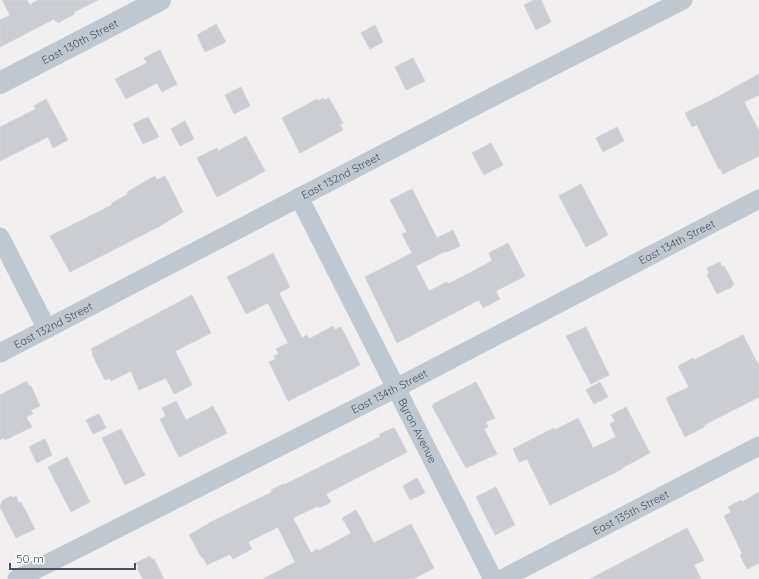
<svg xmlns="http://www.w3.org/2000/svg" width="759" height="579" font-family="Quicksand,sans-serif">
	<rect width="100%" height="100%" fill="#f1efef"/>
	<path fill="#cccdd3" stroke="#d3d4da" d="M2,0h25l3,5 8,-5h60l-24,12v2l-16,9 -1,-2 -1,1 -2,-3 -54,28v-27l10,-5z
		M534,0h7l10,22 -15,8 -12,-25z
		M216,24l10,18 -21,10 -8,-17z
		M375,25l8,17 -13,7 -9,-16z
		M160,50l17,34 -15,8 -5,-9 -31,16 -11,-20 32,-16 -3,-5z
		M413,58l12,23 -19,9 -11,-23z
		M759,74v21l-15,7 15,29v25l-36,18 -3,-6 -1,1 -22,-44 -5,2 -7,-14 27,-13z
		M241,87l9,19 -16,8 -9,-19z
		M323,98l2,2 4,-2 14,25 -3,1 3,6 -43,23 -18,-35 35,-19 1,2z
		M46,99l22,41 -15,8 -5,-11 -48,24v-34l36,-18 -2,-3z
		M148,117l11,20 -16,7 -10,-20z
		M185,121l9,18 -14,7 -9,-17z
		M617,127l7,14 -21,11 -7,-14z
		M246,136l19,35 -48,26 -20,-39 20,-10 1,3z
		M491,143l12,22 -19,10 -12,-22z
		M155,176l2,4 8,-4 18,36 -23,14 -90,46 -20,-36 62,-31 -1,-1 17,-10 -1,-2z
		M581,184l27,51 -22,12 -27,-51z
		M412,189l25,49 16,-8 7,16 -13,6 -1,-1 -30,15 13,25 18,-9 1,2 10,-5 34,-18 -3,-8 19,-10 17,33 -27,14 -2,2 4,7 -17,9 -4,-8 -82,43 -32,-66 47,-24 -10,-19 5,-2 -17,-32z
		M273,253l17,34 -11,6 23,45 5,-3 2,4 24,-13 2,4 6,-3 19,38 -72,36 -19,-39 7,-3 -2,-3 5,-2 -3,-5 12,-6 -20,-40 -22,11 -19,-37z
		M720,262l2,5 2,-1 10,18 -2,1v2l-15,7 -10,-19 2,-1 -2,-6z
		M192,295l19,38 -36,18 17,34 -18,9 -8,-16 -27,12 -8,-19 -20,10 -1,-3 -5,2 -13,-26 1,-1 -2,-4z
		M586,327l23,48 -18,9 -25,-48z
		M743,335l16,31v31l-55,28v2l-19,10 -19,-39 23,-11 -11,-21 15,-8 1,2z
		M27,381l2,6 2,-1 9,20 -9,4 2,4 -7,3 6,10 -27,13 -1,-2 -4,2v-45z
		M476,382l19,36 -9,4 2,5 -4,2 13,25 -31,14 -34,-62 2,-1 -1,-1z
		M600,382l8,15 -14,7 -8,-14z
		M176,401l10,19 27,-14 14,27 -48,24 -19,-38 6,-3 -4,-8z
		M626,407l24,46 -28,15v1l-72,36 -23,-46 -8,3 -6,-13 41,-21 1,2 23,-12 15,30 23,-11 -6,-13 5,-3 -4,-6z
		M99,414l7,14 -13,6 -7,-14z
		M393,428l2,1 12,23 -81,42 5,8 -12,6 -1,-2 -25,12 18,35 6,-4 1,2 32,-17 1,-1 -9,-15 14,-8 18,33 37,-19 23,44 -21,11h-150l32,-17 -17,-35 -30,15 4,7 -19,10 -3,-5 -23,11 -4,-8 -1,1 -13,-23 24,-14 57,-28 2,-2 -1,-1 12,-6 1,1 96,-48v-3z
		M121,429l24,46 -20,10 -23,-47z
		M45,439l7,16 -15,8 -8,-16z
		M67,457l23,45 -19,10 -23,-45z
		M417,478l8,15 -15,7 -7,-14z
		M496,487l19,38 -20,10 -19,-38z
		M759,492v71l-12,6 -7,-14 2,-2 -18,-37 7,-4 -3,-5 13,-7 1,2z
		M11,496l1,2 4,-2 3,7 2,-1 14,27 -19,9 -16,-31 2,-6z
		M687,528l17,32 -10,5 7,14h-111z
		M150,556l2,4 2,-1 10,20h-21l-6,-11 2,-1 -3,-4z"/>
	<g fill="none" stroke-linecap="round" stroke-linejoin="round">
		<g stroke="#bfc8d1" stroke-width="19">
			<path id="s1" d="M299,197l194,382"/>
			<path d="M0,237l47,92"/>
			<path id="s2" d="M0,353l504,-262 179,-91"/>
			<path id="s3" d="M17,579l379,-191 363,-189"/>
			<path id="s4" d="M502,579l257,-133"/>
		</g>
		<path stroke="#bfc8d1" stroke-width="22" id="s5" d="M0,83l160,-83"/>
	</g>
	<g text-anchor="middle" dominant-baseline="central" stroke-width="3" stroke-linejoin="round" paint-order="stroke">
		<g font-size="11" fill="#47505c" stroke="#fff">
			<text stroke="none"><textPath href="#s5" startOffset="90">East 130th Street</textPath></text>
			<text stroke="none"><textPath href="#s2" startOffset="384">East 132nd Street</textPath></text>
			<text stroke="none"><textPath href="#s3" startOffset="741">East 134th Street</textPath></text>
			<text stroke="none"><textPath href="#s2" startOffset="60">East 132nd Street</textPath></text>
			<text stroke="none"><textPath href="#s3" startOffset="417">East 134th Street</textPath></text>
			<text stroke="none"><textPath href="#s1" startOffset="262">Byron Avenue</textPath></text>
			<text stroke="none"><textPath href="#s4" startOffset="145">East 135th Street</textPath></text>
		</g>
	</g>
	<path d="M10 563v6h125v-6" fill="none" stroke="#47505c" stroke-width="2"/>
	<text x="16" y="563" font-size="12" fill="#47505c" stroke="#ffffff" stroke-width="3" paint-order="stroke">50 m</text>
</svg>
